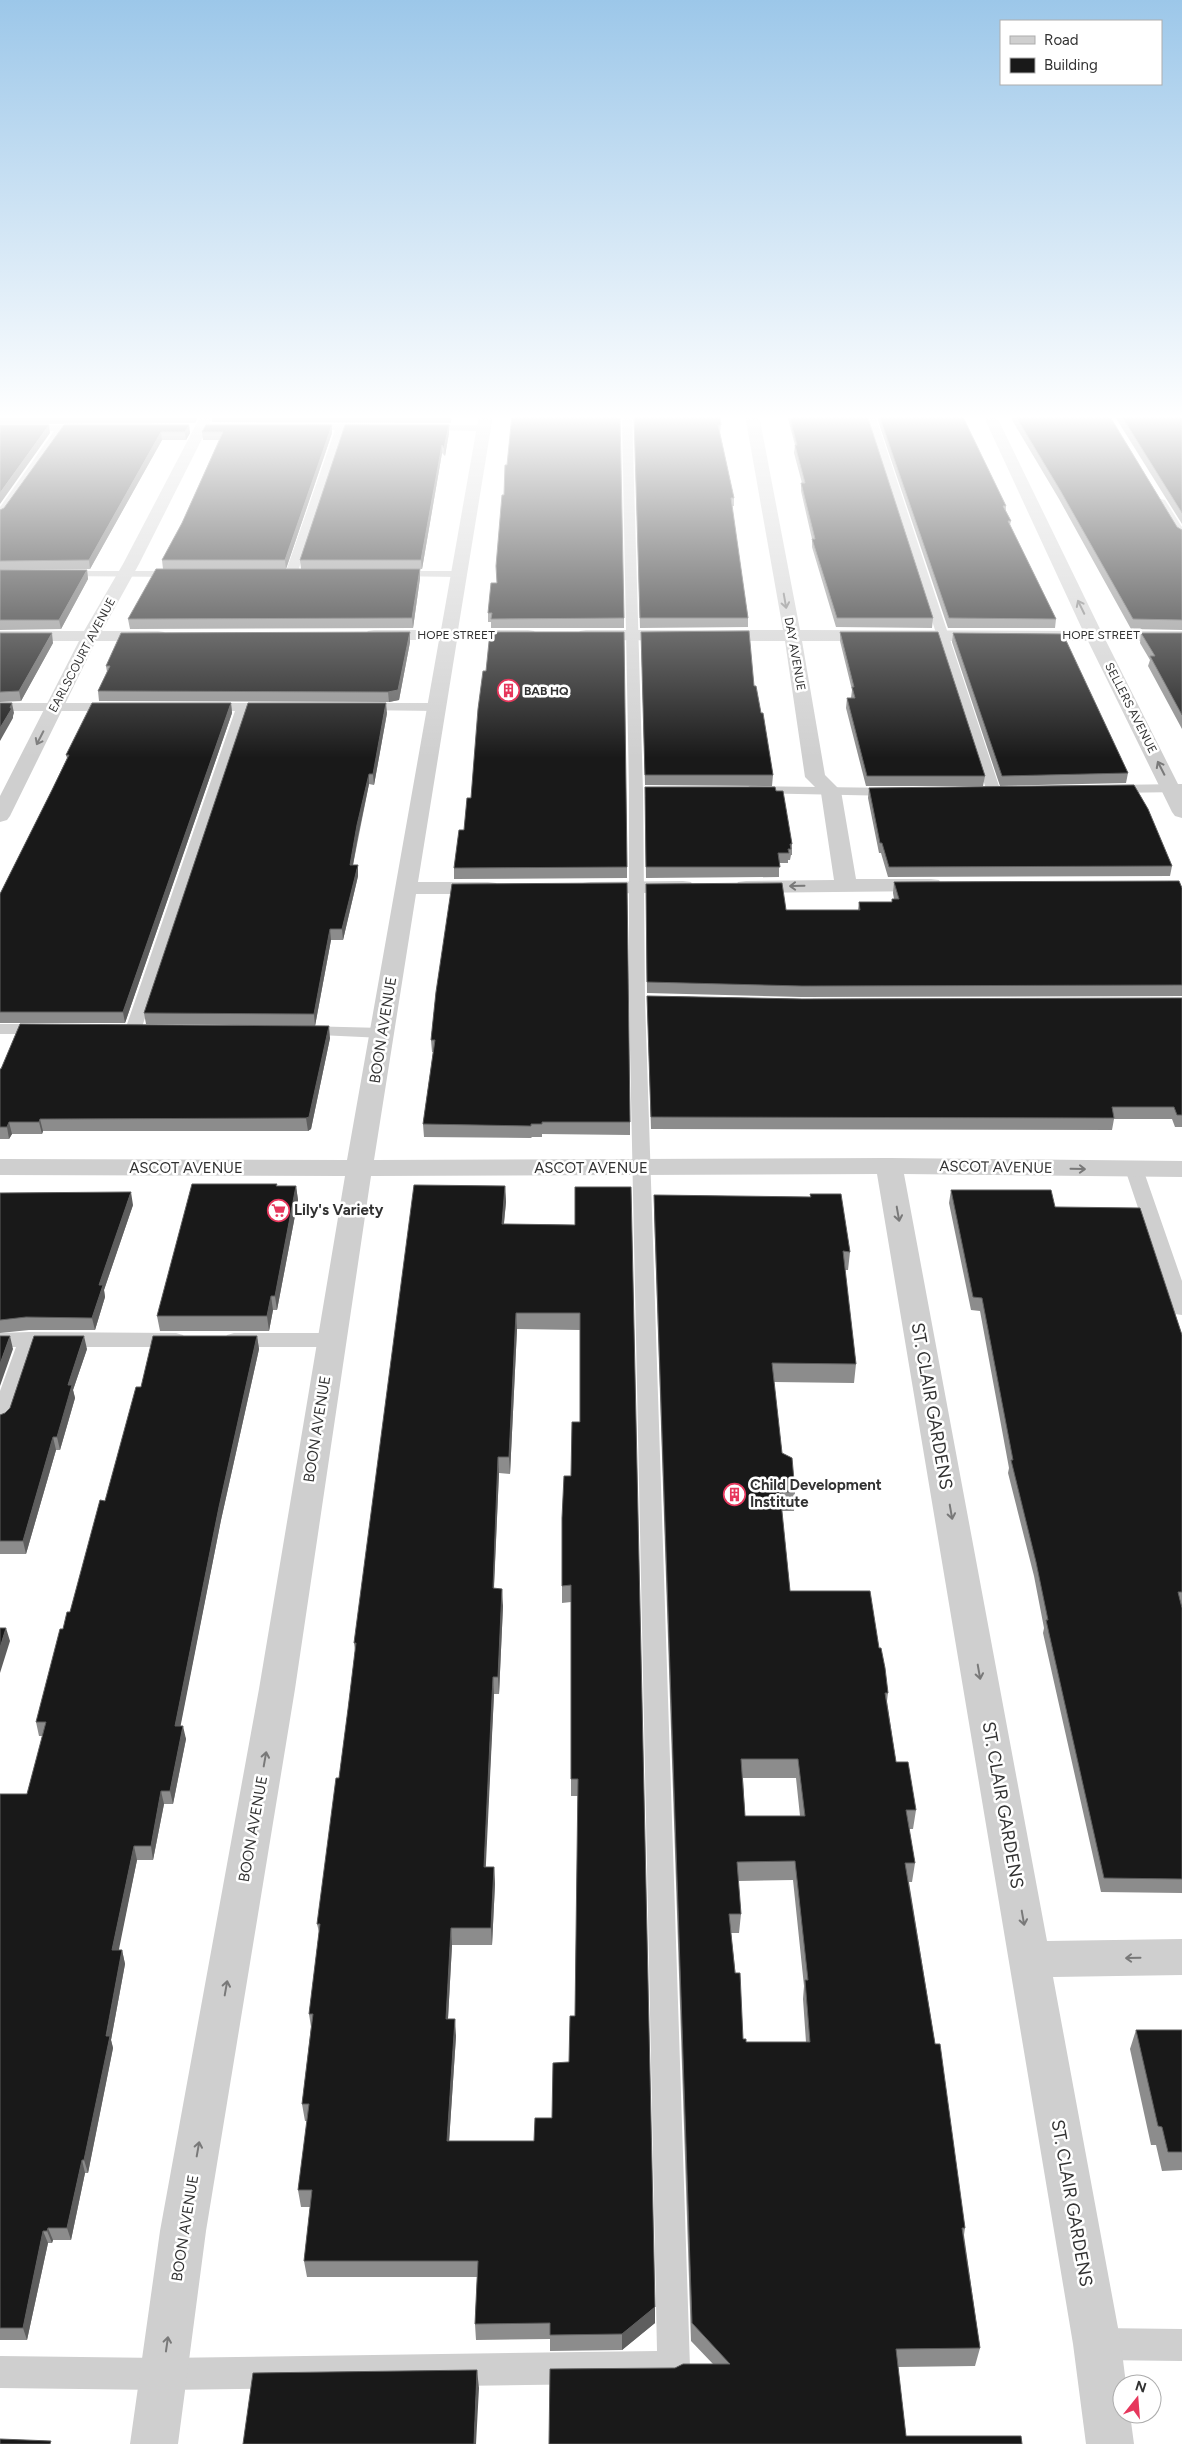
<svg xmlns="http://www.w3.org/2000/svg" width="1182" height="2444" font-family="Figtree,sans-serif">
	<rect width="100%" height="100%" fill="#fff"/>
	<g fill="none" stroke-linecap="round" stroke-linejoin="round">
		<path fill="#cfcfcf" fill-rule="evenodd" d="M622,415h10l11,376 2,209 45,1367 -5,11 -11,5 -512,7 -162,-2v-32l162,2 495,-7 -28,-1351v-209z
			M866,415h9l126,377 -2,3 -5,1 -7,-4z
			M306,424h63l5,3 -5,3h-24l-48,144 -6,3 -6,-3 50,-144 -32,-1 -2,-2z
			M0,425h86l5,3 -5,3h-22l-60,85 -4,1v-10l54,-76h-54z
			M424,425h59l5,3 -5,3 -62,-1v-4z
			M1161,499l4,1 17,27v11l-4,-1 -22,-35z
			M64,571h115l6,3 -6,3 -119,-1 -2,-2z
			M396,571h62l6,3 -6,3 -66,-1v-4z
			M0,703h116l6,4 -6,4h-116z
			M206,703h65l6,4 -6,4h-23l-107,319 -2,3h-12l-2,-3 110,-319 -33,-1 -2,-3 2,-3z
			M361,703h76l6,4 -6,4 -80,-1 -2,-3 2,-3z
			M1182,784v8l-70,1 -7,-4 7,-4z
			M750,786l145,2 7,4 -7,4 -150,-3 -2,-3z
			M0,1024h44l6,2 2,3 -2,3 -6,2h-44z
			M304,1026l79,2 6,2 2,3 -2,3 -6,2 -85,-4 -2,-3 2,-3z
			M1134,1164l6,1 3,4 39,112v34l-7,-1 -3,-5 -47,-140 3,-4z
			M29,1332l147,1 7,2 3,5 -3,5 -7,2h-140l-25,73 -4,5 -7,2v-36l16,-44h-16v-14z
			M234,1333h97l7,2 3,5 -3,5 -7,2h-97l-7,-2 -3,-5 3,-5z
			M1097,2328l85,1v32l-85,-1 -11,-5 -5,-11 5,-11z"/>
		<path fill="#cfcfcf" fill-rule="evenodd" d="M201,415h13l-75,149 -37,67h56l6,1 3,4 -3,4 -6,1h-62l-86,175 -3,4 -7,2v-26l79,-155h-79v-10h84l39,-67z
			M479,415h14l-35,215h70l6,1 3,4 -3,4 -6,1h-71l-39,242h70l8,1 3,5 -3,5 -8,1h-72l-42,266 515,-2 293,3v16l-278,-3 143,767 135,-2v36l-129,2 68,367 5,40h-4v30h8l4,30h-48l-13,-100 -196,-1170 -506,2 -76,513 -89,542 -28,213h-48l30,-213 99,-542 86,-513 -345,-1v-16l347,1 92,-520h-65l-6,-1 -3,-4 3,-4 6,-1h67z
			M745,415h14l41,215 283,1 -100,-216h13l105,216h81v10h-76l76,151v26l-7,-2 -3,-4 -84,-171h-286l23,134 16,16 15,88h75l8,1 3,5 -3,5 -8,1 -185,2 -8,-1 -3,-5 3,-5 8,-1 88,-1 -13,-87 -16,-16 -20,-136 -199,-1 -6,-1 -3,-4 3,-4 6,-1h197z
			M683,881l8,1 3,5 -3,5 -100,2 -8,-1 -3,-5 3,-5 8,-1z"/>
	</g>
	<path fill="#8c8c8c" fill-rule="evenodd" d="M0,415h199l-4,8 -195,1z
		M212,415h240l-1,8 -239,-1z
		M634,415l87,10 -1,8 14,65v8h-2l16,112v9l-108,1z
		M787,415h80l66,203 -1,10 -96,-1 -24,-80v-8l-11,-48v-8h1l-8,-30 1,-8z
		M876,415h86l44,91v5l5,10 -1,4 46,94 -1,9h-107z
		M1009,415h100l68,112 5,3v100l-51,-1 -72,-130z
		M1114,415h68v109z
		M64,425h125l1,8 -4,7h-24l-72,129 -90,1v-60l4,-2z
		M332,425v8l-46,136h15l-1,-9 149,-127 -4,23 -3,-3 -20,116h-2v9l-7,50 -283,1 -2,-10 35,-50 -1,-9 20,-37 37,-83h-16l-1,-8z
		M507,465l117,153v10h-133v-6h-3v-9l9,-30z
		M0,570h87l1,9 -27,50 -61,1z
		M641,632l113,54 19,89 -1,11 -127,-1z
		M840,632l145,144 -2,10h-117l-20,-78 1,-10h4l1,-8 -12,-49z
		M0,633l53,10 -32,58 -21,1z
		M953,633l175,140 -2,10 -126,3 -48,-144z
		M1141,633h41v96l-34,-63 2,-6 -10,-17z
		M410,642l-11,58 -10,2 -290,-1 -1,-10 9,-19 -1,-6z
		M231,703l1,10 -107,310h-125v-129l52,-104 15,-32 -1,-3z
		M387,713l-13,72 -5,-1 -16,81 5,11 -15,64h-12l-16,86 -169,-2 -2,-11z
		M869,788l303,78 -2,10 -282,1 -7,-24h-2l-11,-55z
		M776,791l16,53v11h-1l-1,5h-2v3h-9v14l-133,1 -1,-81z
		M627,867v11l-173,1v-11z
		M894,882l288,6v108l-381,1 -154,-4 -1,-98 140,15h72l1,-8h33v-3h2l-1,-6z
		M436,992l194,130v13l-88,-1v3h-10l-1,1 -107,-1 -1,-13 10,-72h-1l-1,-12z
		M647,996l155,3 380,-1v129h-7l-3,-8h-58l-2,11 -461,-1z
		M330,1038l-19,91 -3,2h-265l-1,3h-30l-3,5h-9v-70z
		M277,1186h19l2,14 -21,110h-4l-4,21h-109l-3,-15z
		M505,1186l1,16 -2,22 71,1 80,1082v16l-33,27 -72,1v-12l-74,1 -1,-16 2,-47h-170l-3,-16 6,-54h-9l-3,-17 9,-69h-2l-3,-17 9,-77 -2,-13 10,-82 -2,-8 22,-146 9,-69 7,-58 -1,-8zM517,1329l63,1v92l-9,54 -9,110v17l9,-1v194h7l-3,220 -6,46 -17,56 -18,23h-85l7,-105 -8,-17 4,-74h40l3,-61 -1,-17h-9l9,-173h5l4,-88 -9,-17 5,-116 11,1z
		M951,1190l104,17 127,128v271h-1l1,2v285l-81,-1 -58,-259 1,-5 -10,-52 -26,-103 1,-5 -29,-157 -9,-1 -22,-107z
		M0,1193l133,12 -29,85 1,7 -10,33h-66l-29,3z
		M810,1194l40,58 -2,18h-3l11,94 -2,19 -80,-1 8,71 13,39 -1,19h-12l8,80 89,57 9,45 -1,8 9,61 20,48 -3,19h-4l6,34 -3,19h-3l56,346 -1,7 16,113 -5,18 -77,1 8,69 -357,8 126,-76 38,-4 -22,-23 -37,-1128v-18l156,2zM743,1778h53l4,38h-55zM793,1880l11,106 -1,13 3,43h-60l-3,-3 -12,-106h8l2,-19 -3,-33z
		M257,1336l2,13 -38,171 -41,206 6,13 -13,65h-9l-11,56h-16l-19,90h4l3,14 -14,76 2,8 -25,125h-3l-14,67h-18l-1,3h-4l-21,97h-27v-546h27l16,-58h-4l-3,-14 27,-93 7,-17 71,-225z
		M87,1349l-14,41 2,8 -15,52h-4l-30,104h-26v-139l5,-2z
		M1136,2030h46v140l-20,1 -6,-26h-5l-21,-96z"/>
	<path fill="#5e5e5e" d="M194,415h5l-4,8z
		M49,425l1,8 -50,71v-11z
		M189,425l1,8 -4,7 -1,-8z
		M332,425v8l-46,136 -1,-9z
		M449,425v8l-4,23 -1,-8z
		M161,432l1,8 -72,129 -1,-9z
		M442,445v8l-20,116 -1,-9z
		M420,569v9l-7,50 -1,-10z
		M87,570l1,9 -27,50 -2,-9z
		M410,632v10l-11,58 -10,2 -1,-10z
		M52,633l1,10 -32,58 -2,-10z
		M12,703l2,10 -1,3v2l-13,23v-13z
		M231,703l1,10 -107,310 -2,-11z
		M386,703l1,10 -13,72 -1,-11z
		M369,774v10l-11,52 -7,40 -1,-11 7,-40z
		M358,865v11l-15,64 -1,-11z
		M330,929l1,11 -16,86 -1,-12z
		M329,1026l1,12 -19,91 -3,2 -2,-13z
		M40,1119l3,12 -1,3 -3,-12z
		M9,1122l3,12 -3,5 -2,-12z
		M296,1186l2,14 -21,110 -2,-14z
		M505,1186l1,16 -4,39v-17z
		M131,1192l2,13 -29,85 1,7 -10,33 -3,-12 7,-33z
		M271,1296l2,14 -4,21 -2,-15z
		M516,1313l1,16 -7,145 -1,-17z
		M10,1336l3,13 -13,37v-22z
		M84,1336l3,13 -14,41 2,8 -15,52 -3,-13 11,-52z
		M257,1336l2,13 -38,171 -43,219 -3,-13 44,-219z
		M53,1437l3,13 -30,104 -3,-13z
		M498,1457l1,16 -6,133v-18z
		M502,1589l1,17 -4,88 -1,-17z
		M6,1628l4,13 -10,32v-25z
		M493,1677l1,17 -9,190 -1,-17z
		M183,1726l3,13 -13,65 -3,-13z
		M161,1791l3,13 -11,56 -2,-14z
		M134,1846l3,14 -21,104 -4,-14z
		M494,1867l1,17 -3,61 -1,-17z
		M451,1928l1,17 -5,91 -1,-17z
		M122,1950l3,14 -14,76 2,8 -25,125 -4,-13z
		M455,2019l1,17 -8,122 -1,-17z
		M82,2160l3,13 -14,67 -4,-12z
		M48,2228l5,12 -1,3 -5,-12z
		M43,2231l5,12 -21,97 -4,-12z
		M655,2307v16l-33,27v-16z
		M477,2370l2,18 -3,56h-2z"/>
	<path fill="#191919" stroke="#5e5e5e" fill-rule="evenodd" d="M512,415h108l4,203 -133,1 1,-6h-4l3,-30h6l-1,-17 6,-71h2l1,-30h2z
		M634,415h86l1,10h-3l16,73h-3l17,120h-108z
		M789,415h78l66,203h-96l-25,-79h3l-14,-56h4l-10,-38h2z
		M879,415h83l44,91h-3l8,15h-3l48,98 -107,-1z
		M1015,415h94l68,112 5,3v90l-49,-1 -73,-129z
		M1121,415h61v98z
		M0,425h49l-49,68z
		M64,425h125l-4,7h-24l-72,128 -89,1v-51l4,-2z
		M206,425h126l-47,135h-123l20,-37 41,-91h-21z
		M345,425h104l-5,23 -2,-3 -21,115h-121z
		M156,569h264l-8,49 -284,1z
		M0,570h87l-28,50h-59z
		M749,631l5,55h2l5,27h2l10,62h-128l-4,-143z
		M410,632l-12,58 -10,2 -290,-1 12,-25h-4l15,-33z
		M490,632h134l3,235 -173,1 5,-38h5l3,-32h4l7,-89 5,-38h3z
		M840,632h98l47,144h-118l-20,-78h8l-3,-11h2z
		M0,633h52l-33,58 -19,1z
		M953,633l110,1 65,139 -126,3z
		M1141,633h41v82l-32,-59h5z
		M0,703h12l-2,5h2l-12,20z
		M92,703h139l-108,309h-123v-118l52,-104 17,-35h-3z
		M248,703h138l-13,71h-4l-12,51 -7,40h8l-16,64h-12l-16,85 -170,-1z
		M1134,785l14,24 24,57 -283,1 -7,-24h-2l-11,-55z
		M645,787h130l1,4h7l9,53h-2l1,5h-3l1,4h-11l2,14h-134z
		M1179,881l3,7v97l-380,1 -155,-4 -1,-98 136,-1 4,27h74l-1,-8h33v-3h7l-5,-17z
		M627,883l3,239h-88v2h-11v2l-108,-2 12,-84h-4l5,-48 16,-108z
		M647,996l155,3 380,-1v117h-5l-3,-8h-62l2,11 -463,-1z
		M20,1024l309,2 -20,91 -3,1 -266,1 -1,3h-30l-2,5h-7v-58h1z
		M192,1184h85l-1,2h20l-21,110h-4l-4,20h-110z
		M414,1185l91,1 -3,38 73,1v-38h56l24,1120 -33,27 -72,1v-12l-75,1 3,-63h-174l8,-71h-14l11,-86h-7l11,-90h-4l11,-90h-3l19,-146h3l9,-69 8,-66h-2zM516,1313h64v109h-8l-1,54h-7l-2,42v68l9,-1v194h7l-3,237h-5l-1,46 -16,1 -1,55h-17l-1,23h-87l8,-122h-9l5,-91h40l3,-61h-10l9,-190h5l4,-88 -9,-1 5,-131h11z
		M951,1190h100l4,17 85,1 42,127v257h-4l4,16v271l-78,-1 -58,-258h2l-12,-58 -25,-102h2l-31,-162 -9,-1z
		M131,1192l-32,93h4l-11,33 -66,-1 -26,3v-127z
		M810,1194h31l9,58 -7,-1 13,113 -84,-1 10,90 10,5 3,34h-15l10,99h80l9,57h2l4,20 3,25h-3l11,69h12l8,48h-10l9,53h-10l30,181h5l5,37 20,147h-3l18,120 -84,1 10,87h115l1,8h-473l1,-75 125,-1 8,-4h47l-38,-41 -38,-1128 157,2zM741,1759h57l7,57h-60zM795,1861l13,119h-3l5,62h-64v-3h-3l-3,-66h-5l-6,-59h12l-4,-52z
		M0,1336h10l-10,28z
		M34,1336h50l-16,49h4l-15,52h-4l-30,104h-23v-126l5,-2 5,-5z
		M153,1336h104l-38,171 -44,219h8l-13,65h-9l-10,55h-17l-22,104h10l-16,86h4l-26,124h-2l-15,68h-19l-1,3h-4l-20,97h-23v-534h27l19,-72h-10l24,-93h3l4,-17h3l30,-112 5,1 31,-114h5z
		M0,1628h6l-6,20z
		M1136,2030h46v122h-14l-6,-25 -4,-1z
		M477,2370l-3,74h-231l10,-71z
		M0,2439l51,2 -1,3h-50z"/>
	<defs><path id="oneway-shaft" d="M-6 0H5M1.5-3L5.5 0L1.5 3" fill="none" stroke-width="1.6" stroke-linecap="round" stroke-linejoin="round" transform="scale(1.25)"/></defs>
	<g stroke="#797979">
		<use href="#oneway-shaft" transform="translate(785 601) rotate(80)"/>
		<use href="#oneway-shaft" transform="translate(1081 607) rotate(-116)"/>
		<use href="#oneway-shaft" transform="translate(40 738) rotate(117)"/>
		<use href="#oneway-shaft" transform="translate(1161 768) rotate(-117)"/>
		<use href="#oneway-shaft" transform="translate(797 886) rotate(179)"/>
		<use href="#oneway-shaft" transform="translate(1078 1169) rotate(1)"/>
		<use href="#oneway-shaft" transform="translate(898 1214) rotate(80)"/>
		<use href="#oneway-shaft" transform="translate(951 1512) rotate(80)"/>
		<use href="#oneway-shaft" transform="translate(979 1672) rotate(80)"/>
		<use href="#oneway-shaft" transform="translate(265 1759) rotate(-80)"/>
		<use href="#oneway-shaft" transform="translate(1023 1918) rotate(80)"/>
		<use href="#oneway-shaft" transform="translate(1133 1958) rotate(179)"/>
		<use href="#oneway-shaft" transform="translate(226 1988) rotate(-80)"/>
		<use href="#oneway-shaft" transform="translate(198 2149) rotate(-80)"/>
		<use href="#oneway-shaft" transform="translate(167 2344) rotate(-82)"/>
	</g>
	<linearGradient id="sky" x2="0" y2="1"><stop stop-color="#9cc7e9"/><stop offset="0.55" stop-color="#fff"/><stop offset="1" stop-color="#fff" stop-opacity="0"/></linearGradient>
	<rect width="1182" height="758" fill="url(#sky)"/>
	<defs>
		<symbol id="building-ring" viewBox="-11 -11 22 22"><circle r="9.5" fill="#fff" stroke="#e6375c" stroke-width="1.5"/><path d="M-4-6H4V6H1V3H-1V6H-4ZM-2.5-4.3h1.7v1.8h-1.7ZM.8-4.3h1.7v1.8H.8ZM-2.5-1h1.7V.8h-1.7ZM.8-1h1.7V.8H.8Z" fill="#e6375c"/></symbol>
		<symbol id="supermarket-ring" viewBox="-11 -11 22 22"><circle r="9.5" fill="#fff" stroke="#e6375c" stroke-width="1.5"/><path d="M-6-5.5h2.5l.6 2H6L4.5 2H-2.5L-4.4-4H-6ZM-1.5 3.2a1.3 1.3 0 1 0 .1 0ZM3 3.2a1.3 1.3 0 1 0 .1 0Z" fill="#e6375c"/></symbol>
	</defs>
	<g fill-rule="evenodd">
		<use href="#building-ring" x="496" y="678" width="25" height="25"/>
		<use href="#supermarket-ring" x="266" y="1198" width="25" height="25"/>
		<use href="#building-ring" x="722" y="1482" width="25" height="25"/>
	</g>
	<g text-anchor="middle" dominant-baseline="central" stroke-width="5" stroke-linejoin="round" paint-order="stroke">
		<g font-size="12" fill="#323232" stroke="#fff">
			<text x="456" y="635">HOPE STREET</text>
			<text x="1101" y="635">HOPE STREET</text>
			<text transform="translate(795 654) rotate(80)">DAY AVENUE</text>
			<text transform="translate(82 655) rotate(-62)">EARLSCOURT AVENUE</text>
			<text transform="translate(1131 708) rotate(63)">SELLERS AVENUE</text>
		</g>
		<g font-size="12" font-weight="bold" fill="#323232" stroke="#fff" text-anchor="start">
			<text x="524" y="691">BAB HQ</text>
		</g>
		<g font-size="15" fill="#323232" stroke="#fff">
			<text transform="translate(383 1030) rotate(-81)">BOON AVENUE</text>
			<text transform="translate(996 1167) rotate(1)">ASCOT AVENUE</text>
			<text x="186" y="1168">ASCOT AVENUE</text>
			<text x="591" y="1168">ASCOT AVENUE</text>
			<text transform="translate(317 1429) rotate(-81)">BOON AVENUE</text>
			<text transform="translate(253 1829) rotate(-80)">BOON AVENUE</text>
			<text transform="translate(185 2228) rotate(-81)">BOON AVENUE</text>
		</g>
		<g font-size="15" font-weight="bold" fill="#323232" stroke="#fff" text-anchor="start">
			<text x="294" y="1210">Lily's Variety</text>
			<text x="750" y="1485">Child Development<tspan x="750" dy="17">Institute</tspan></text>
		</g>
		<g font-size="18" fill="#323232" stroke="#fff">
			<text transform="translate(932 1406) rotate(80)">ST. CLAIR GARDENS</text>
			<text transform="translate(1003 1805) rotate(80)">ST. CLAIR GARDENS</text>
			<text transform="translate(1072 2203) rotate(80)">ST. CLAIR GARDENS</text>
		</g>
	</g>
	<rect x="1000" y="20" width="162" height="65" fill="#ffffff" stroke="#adadad"/>
	<rect x="1010" y="36" width="25" height="8" fill="#cfcfcf" stroke="#adadad"/>
	<text x="1044" y="45" font-size="15" fill="#323232">Road</text>
	<rect x="1010" y="58" width="25" height="15" fill="#191919" stroke="#adadad"/>
	<text x="1044" y="70" font-size="15" fill="#323232">Building</text>
	<g transform="translate(1137 2399) rotate(17)"><circle r="24" fill="#ffffff" stroke="#adadad"/>
	<path d="M0-4L9 19L0 12L-9 19Z" fill="#e6375c"/>
	<text y="-8" font-size="14" font-weight="bold" text-anchor="middle" fill="#323232">N</text>
	</g>
</svg>
